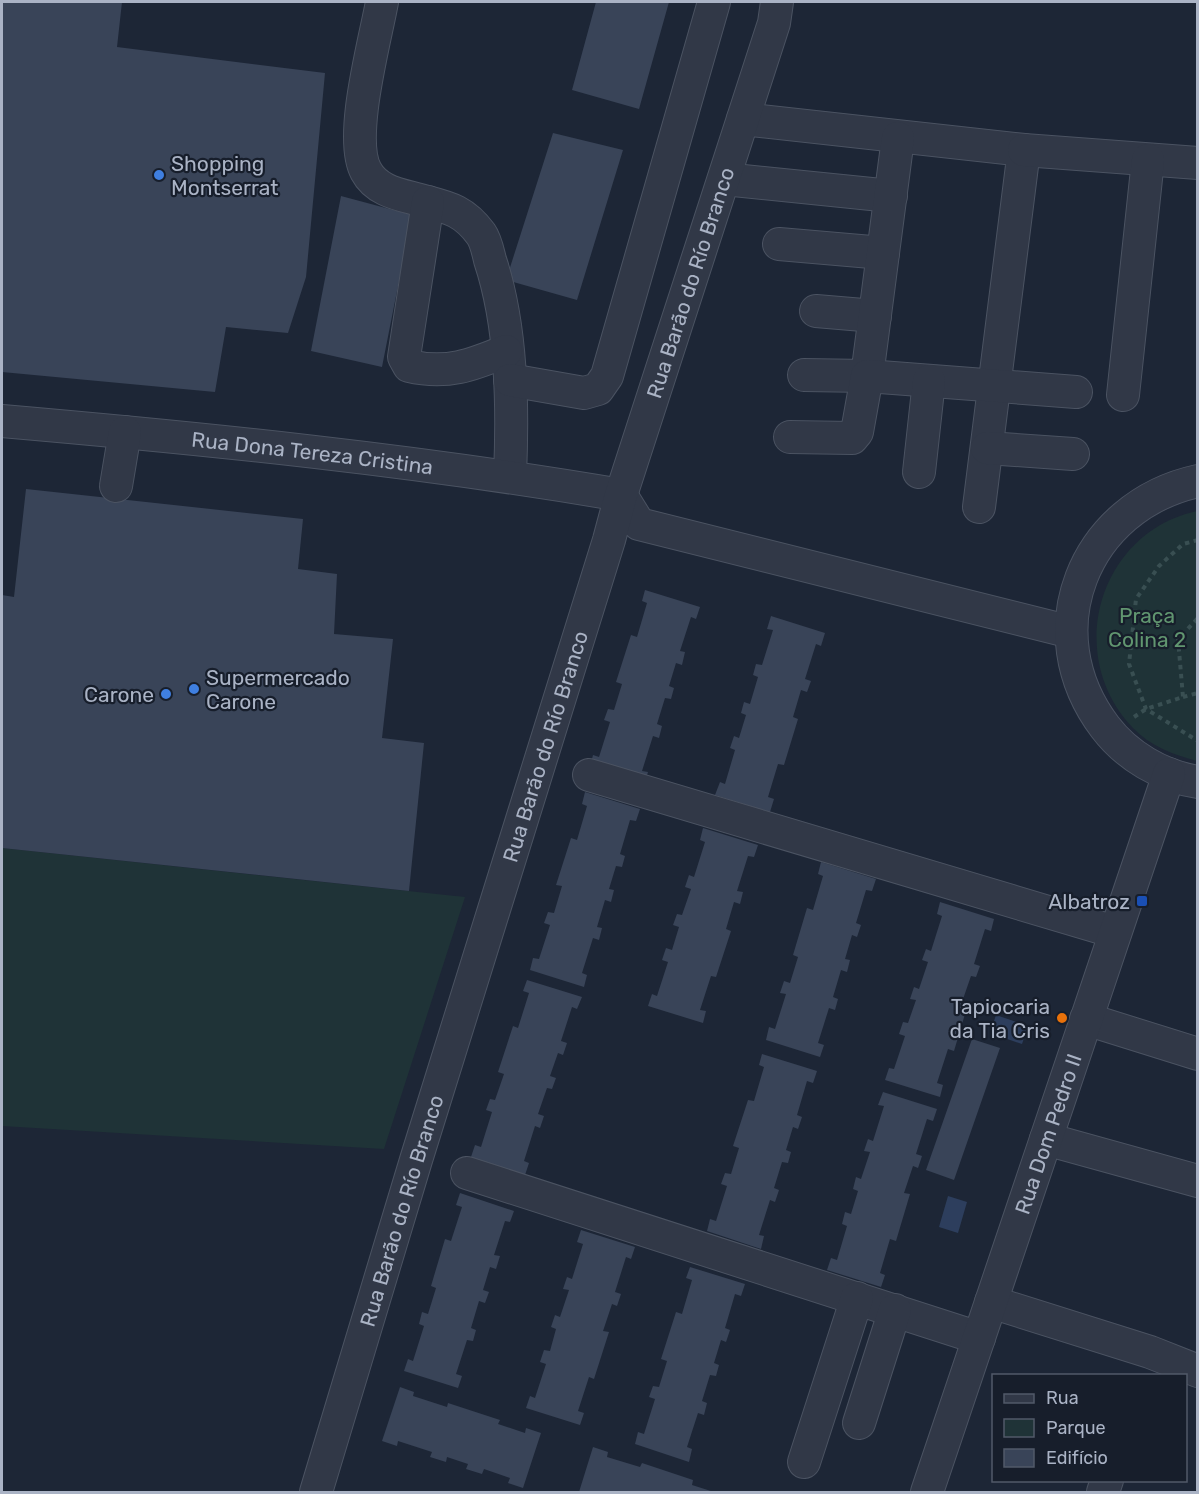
<svg xmlns="http://www.w3.org/2000/svg" width="1199" height="1494" font-family="Rubik,sans-serif">
	<rect width="100%" height="100%" fill="#1d2636"/>
	<path fill="#1f3337" d="M1197,511h1l-1,250c-23,-6 -47,-15 -64,-33 -70,-73 -34,-196 64,-217z
		M2,848l463,49 -81,252 -382,-23z"/>
	<path fill="#2d3e5d" d="M996,1015l32,11 -6,18 -32,-11z
		M948,1196l19,6 -9,31 -19,-6z"/>
	<path fill="#394458" d="M2,2h120l-5,45 208,26 -19,204 -18,56 -62,-6 -11,65 -213,-20z
		M596,2h73l-30,107 -67,-19z
		M553,133l70,17 -46,150 -71,-20z
		M341,196l71,19 -30,152 -71,-16z
		M26,489l277,30 -5,50 39,5 -3,60 59,5 -11,99 42,5 -15,148 -407,-43v-253l12,2z
		M645,590l55,17 -4,12 -5,-2 -11,34 5,1 -3,13 -6,-2 -7,23 5,2 -3,11 -6,-1 -8,26 5,2 -3,12 -6,-2 -11,35 6,1 -4,13 -54,-18 3,-12 6,2 11,-35 -6,-2 4,-11 6,1 8,-26 -6,-2 15,-47 6,2 10,-34 -5,-2z
		M771,616l54,17 -4,13 -5,-2 -11,35 6,2 -4,11 -6,-2 -8,27 5,2 -14,46 -6,-1 -10,33 6,2 -4,13 -55,-17 5,-13 5,2 10,-34 -5,-2 4,-12 5,2 7,-23 -5,-2 3,-11 6,2 8,-27 -5,-2 3,-11 6,1 11,-35 -6,-1z
		M585,792l55,17 -4,12 -6,-1 -10,34 5,2 -3,11 -6,-1 -7,23 5,1 -3,12 -6,-2 -8,27 5,1 -3,12 -6,-2 -11,35 5,2 -3,12 -54,-17 3,-12 6,1 11,-34 -6,-2 4,-11 6,1 8,-27 -6,-1 15,-47 6,2 10,-34 -5,-2z
		M703,828l55,17 -4,12 -6,-1 -11,35 6,1 -3,12 -6,-2 -8,27 5,2 -15,46 -5,-1 -11,34 6,1 -3,12 -55,-17 4,-12 5,2 11,-34 -6,-2 4,-12 6,2 7,-23 -6,-2 4,-11 5,1 9,-26 -6,-2 4,-12 5,2 11,-35 -5,-2z
		M821,862l55,17 -4,12 -6,-1 -10,33 5,2 -4,12 -5,-2 -7,24 5,1 -3,12 -6,-2 -8,27 5,2 -3,11 -6,-2 -11,35 6,2 -4,12 -54,-17 3,-13 6,2 11,-35 -6,-1 4,-12 6,2 8,-26 -5,-2 14,-47 6,2 10,-34 -5,-2z
		M940,902l54,17 -3,12 -6,-2 -11,35 6,2 -4,11 -5,-1 -9,26 6,2 -14,47 -6,-2 -11,34 6,2 -3,12 -55,-17 4,-12 5,1 11,-33 -6,-2 4,-12 5,1 8,-23 -6,-1 4,-12 5,2 9,-27 -6,-2 4,-11 5,2 11,-35 -5,-2z
		M527,980l55,17 -5,12 -5,-2 -11,34 6,2 -4,12 -5,-2 -8,23 6,2 -4,11 -5,-1 -9,26 6,2 -4,12 -5,-2 -11,35 5,2 -4,12 -54,-18 4,-12 6,2 11,-35 -6,-2 4,-11 5,1 9,-26 -6,-2 15,-46 5,2 11,-35 -6,-2z
		M972,1039l28,9 -46,132 -28,-10z
		M762,1054l55,17 -4,12 -6,-2 -10,34 5,2 -4,12 -5,-2 -7,23 5,2 -3,11 -6,-1 -8,26 5,2 -4,12 -5,-2 -11,35 5,1 -3,13 -54,-18 3,-12 6,2 11,-35 -6,-2 4,-11 6,1 8,-26 -6,-2 15,-46 6,1 10,-34 -5,-2z
		M883,1092l54,17 -4,12 -6,-2 -11,35 6,2 -4,12 -5,-2 -9,27 6,1 -14,47 -6,-2 -10,34 5,2 -4,12 -54,-17 4,-12 6,2 10,-34 -5,-2 3,-12 6,2 7,-23 -5,-2 3,-12 5,2 9,-27 -6,-1 4,-12 5,2 11,-35 -6,-1z
		M460,1193l54,18 -4,11 -5,-1 -11,34 6,1 -4,13 -6,-2 -7,23 6,2 -4,11 -6,-2 -8,27 5,2 -3,11 -6,-1 -11,34 6,2 -4,12 -54,-17 4,-12 5,2 11,-35 -5,-2 3,-12 6,2 8,-26 -5,-2 14,-47 6,2 11,-34 -6,-2z
		M581,1230l54,17 -4,12 -5,-2 -11,35 6,2 -4,12 -5,-2 -9,27 6,1 -15,47 -5,-2 -11,34 6,2 -4,12 -54,-17 4,-12 5,2 11,-34 -6,-2 4,-12 6,1 6,-22 -5,-2 4,-12 5,2 9,-27 -6,-1 4,-12 5,2 11,-35 -6,-2z
		M690,1267l55,17 -4,12 -6,-2 -10,34 5,2 -4,12 -5,-2 -7,23 5,2 -3,11 -6,-1 -8,26 5,2 -3,12 -6,-2 -11,34 5,2 -3,13 -54,-18 3,-12 6,2 11,-35 -6,-2 4,-11 6,1 8,-26 -6,-2 15,-47 6,2 10,-34 -6,-2z
		M400,1387l14,5 -1,4 34,11 1,-4 52,17 -2,4 27,9 1,-5 15,5 -18,55 -15,-5 2,-5 -26,-9 -2,5 -16,-5 2,-5 -21,-7 -1,5 -16,-5 2,-5 -34,-11 -1,5 -15,-5z
		M593,1447l15,5 -1,5 33,10 2,-4 51,17 -1,5 22,7h-135z"/>
	<g fill="none" stroke-linecap="round" stroke-linejoin="round">
		<defs>
			<g id="minor">
				<path d="M382,2c-7,39 -34,136 -16,169 10,19 31,23 50,28 29,8 46,9 65,35 5,7 7,18 9,26 22,66 23,147 20,216"/>
				<path d="M743,119l281,31 -45,357"/>
				<path d="M1024,150l174,13"/>
				<path d="M724,179l167,17"/>
				<path d="M428,202l-24,155 5,9c38,9 63,-1 97,-15"/>
				<path d="M779,244l104,9"/>
				<path d="M816,311l59,5"/>
				<path d="M804,375l63,1 31,-238"/>
				<path d="M510,380l74,13 14,-4 9,-13 107,-374"/>
				<path d="M1123,395l25,-235"/>
				<path id="s1" d="M2,421c207,18 413,39 619,74l18,29 432,108"/>
				<path d="M790,437l62,1 5,-6 10,-56 209,16"/>
				<path d="M987,448l86,6"/>
				<path d="M919,472l10,-91"/>
				<path d="M1198,481c-115,25 -165,151 -93,246 22,29 56,49 93,55"/>
				<path d="M116,486l9,-54"/>
				<path d="M589,775l526,157"/>
				<path d="M1086,1019l112,35"/>
				<path d="M1046,1139l152,42"/>
				<path d="M467,1173l512,165"/>
				<path d="M991,1302l159,50 48,19"/>
				<path d="M859,1423l36,-113"/>
				<path d="M804,1462l53,-164"/>
				<path id="s2" d="M316,1492l100,-332 193,-620 12,-45 153,-472 3,-21"/>
				<path id="s3" d="M927,1492l242,-718"/>
				<path d="M1103,1492l4,-12"/>
			</g>
		</defs>
		<use href="#minor" stroke="#4b5362" stroke-width="34"/>
		<path stroke="#394f52" stroke-width="4" stroke-dasharray="4.5 4.5" stroke-linecap="butt" d="M1198,540l-15,4 -24,22 -23,33 -7,65 17,45 52,32
			M1183,697l15,-4
			M1134,717l12,-8 37,-12 -5,-58 20,-21"/>
		<use href="#minor" stroke="#313847" stroke-width="32"/>
	</g>
	<g fill="#3f7fe0" stroke="#171e2b" stroke-width="2">
		<circle cx="159" cy="175" r="6"/>
		<circle cx="194" cy="689" r="6"/>
		<circle cx="166" cy="694" r="6"/>
	</g>
	<rect fill="#1a4fb4" stroke="#171e2b" stroke-width="2" x="1136" y="895" width="12" height="12" rx="3"/>
	<circle fill="#e8710a" stroke="#171e2b" stroke-width="2" cx="1062" cy="1018" r="6"/>
	<g text-anchor="middle" dominant-baseline="central" stroke-width="4.5" stroke-linejoin="round" paint-order="stroke">
		<g font-size="21" fill="#aab3c5" stroke="#171e2b" text-anchor="end">
			<text x="171" y="163" text-anchor="start">Shopping<tspan x="171" dy="24">Montserrat</tspan></text>
			<text x="206" y="677" text-anchor="start">Supermercado<tspan x="206" dy="24">Carone</tspan></text>
			<text x="154" y="694">Carone</text>
			<text x="1130" y="901">Albatroz</text>
			<text x="1050" y="1006">Tapiocaria<tspan x="1050" dy="24">da Tia Cris</tspan></text>
		</g>
		<g font-size="21" fill="#aab3c5" stroke="#171e2b">
			<text stroke="none"><textPath href="#s2" startOffset="1266">Rua Barão do Río Branco</textPath></text>
			<text stroke="none"><textPath href="#s1" startOffset="312">Rua Dona Tereza Cristina</textPath></text>
			<text stroke="none"><textPath href="#s2" startOffset="780">Rua Barão do Río Branco</textPath></text>
			<text stroke="none"><textPath href="#s3" startOffset="378">Rua Dom Pedro II</textPath></text>
			<text stroke="none"><textPath href="#s2" startOffset="294">Rua Barão do Río Branco</textPath></text>
		</g>
		<g font-size="21" fill="#619670" stroke="#171e2b">
			<text x="1147" y="615">Praça<tspan x="1147" dy="24">Colina 2</tspan></text>
		</g>
	</g>
	<rect width="1199" height="1494" fill="none" stroke="#aab3c5" stroke-width="6"/>
	<rect x="992" y="1374" width="195" height="108" fill="#171e2b" stroke="#525a69" stroke-width="1.5"/>
	<rect x="1004" y="1394" width="30" height="9" fill="#313847" stroke="#525a69" stroke-width="1.5"/>
	<text x="1046" y="1404" font-size="18" fill="#aab3c5">Rua</text>
	<rect x="1004" y="1419" width="30" height="18" fill="#1f3337" stroke="#525a69" stroke-width="1.5"/>
	<text x="1046" y="1434" font-size="18" fill="#aab3c5">Parque</text>
	<rect x="1004" y="1449" width="30" height="18" fill="#394458" stroke="#525a69" stroke-width="1.5"/>
	<text x="1046" y="1464" font-size="18" fill="#aab3c5">Edifício</text>
</svg>
